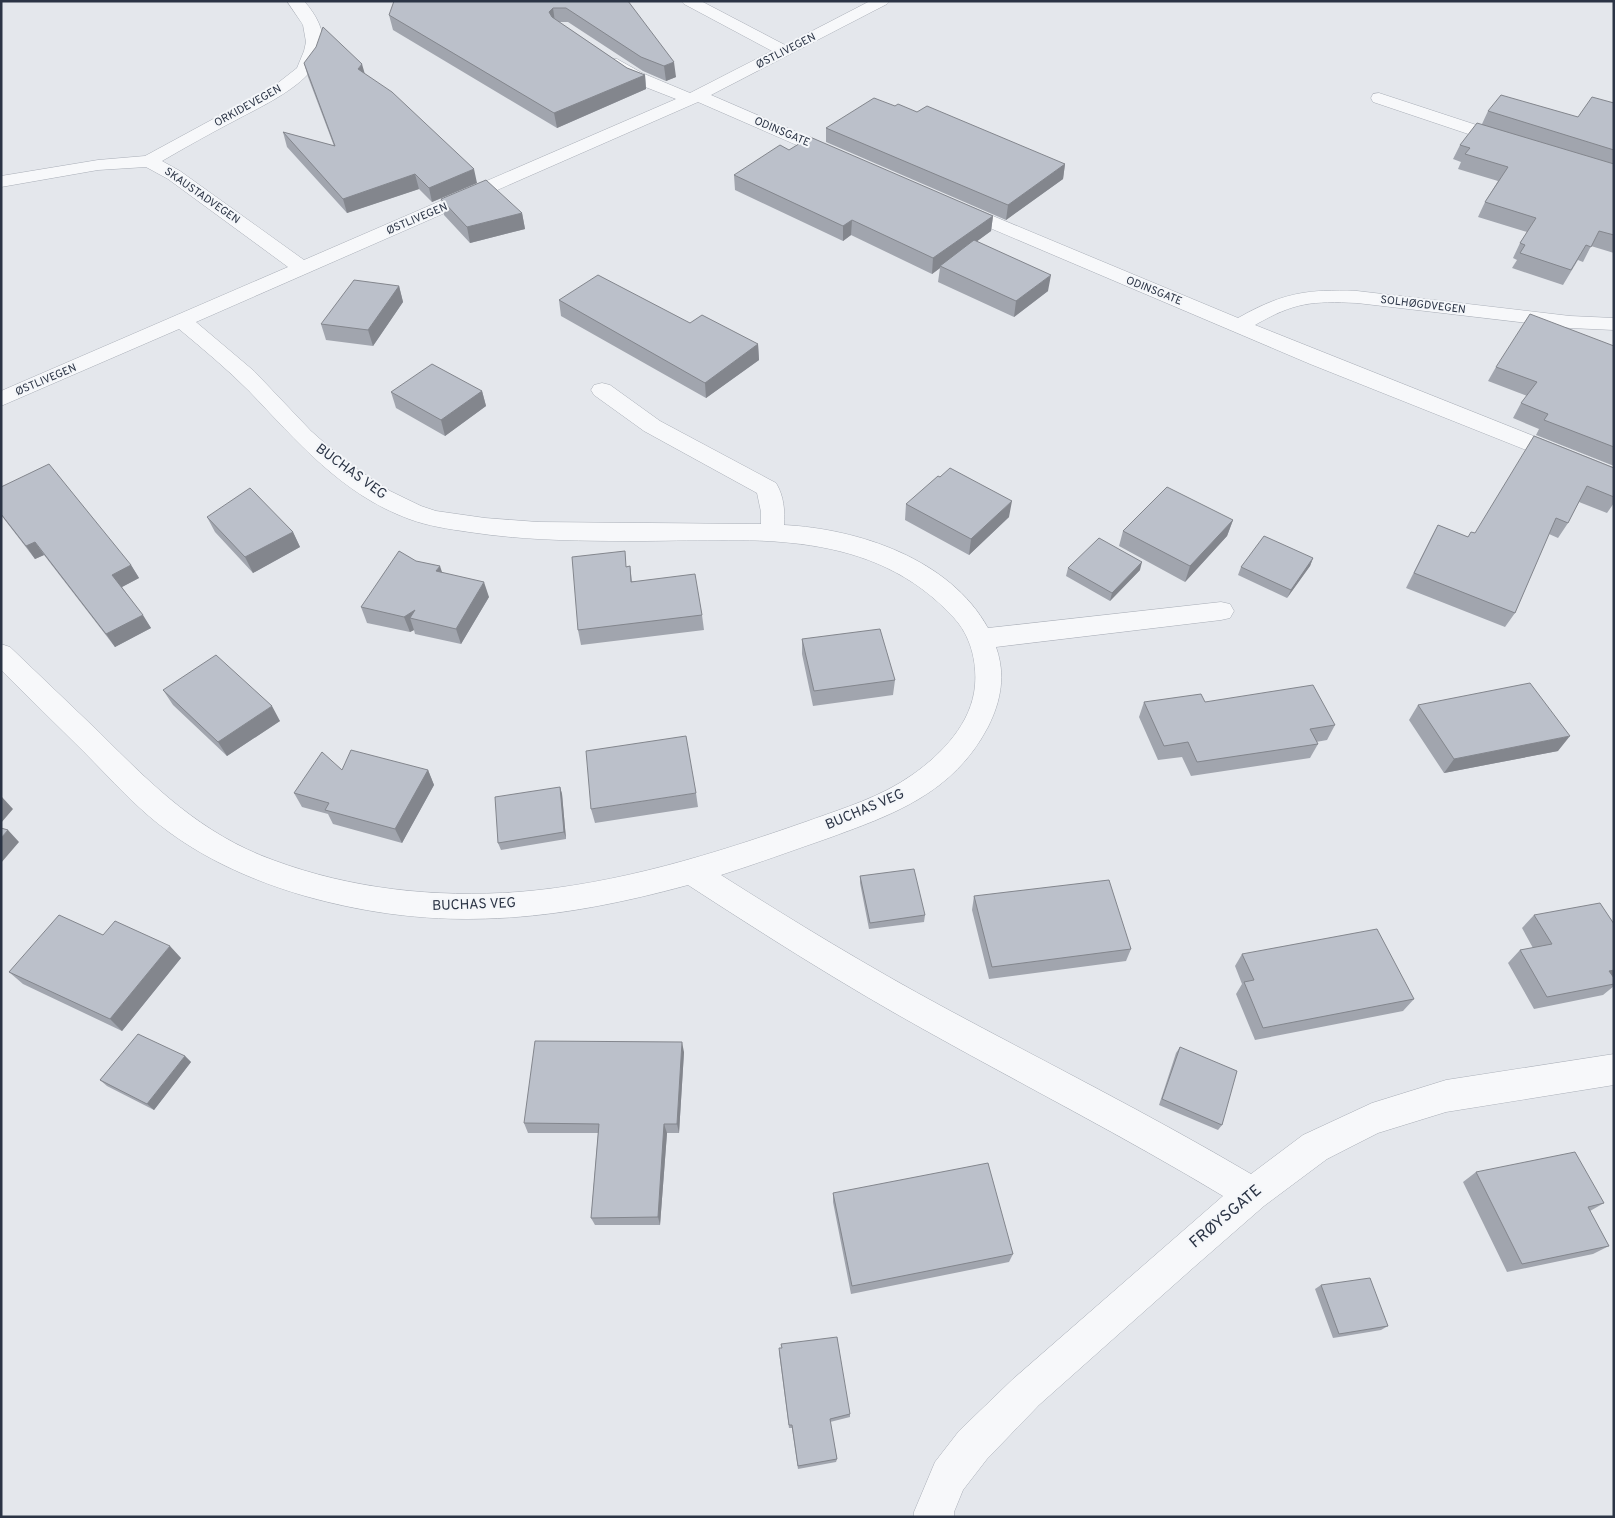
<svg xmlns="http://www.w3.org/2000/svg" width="1615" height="1518" font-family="Overpass,sans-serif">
	<rect width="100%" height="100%" fill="#e4e7ec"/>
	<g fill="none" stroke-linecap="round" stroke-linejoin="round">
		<defs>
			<path id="minor" d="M287,1h17c55,62 -23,95 -68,119 -25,13 -50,27 -74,41l18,10 124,89 372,-161 -46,-18 -25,-16 -2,-3 2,-3h12l25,14 48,20 82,-42 -88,-47 -3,-3h20l84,44 85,-44h20l-3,3 -176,91 132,57 3,4 -3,4 -6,1 -6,-1 -133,-58 -502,220 58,49 57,60 34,30 45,30 31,15 15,5 49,7 53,4 223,2v-12l-4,-19 -113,-62 -50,-36 -3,-5 3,-5 8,-2 8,2 50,36 116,62c8,13 9,28 8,42 75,4 166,34 204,103l233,-26 9,2 4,7 -4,7 -9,2 -225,27c10,28 5,54 -8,80 -35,67 -96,88 -162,112 -35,12 -70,25 -105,36 74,47 148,92 224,133 102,55 206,107 306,166l52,-39 69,-32 74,-23 168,-26v31l-168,27 -68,21 -51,26 -63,47 -71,62 -154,137 -52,54 -24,31 -9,22v5h-40v-5l21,-50 24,-31 54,-52 210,-183c-98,-59 -200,-111 -300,-167 -81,-45 -158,-94 -235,-144 -132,36 -249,49 -383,11 -48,-14 -95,-34 -136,-64 -32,-23 -57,-52 -85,-80 -27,-27 -55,-54 -83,-82v-26l9,3c30,29 60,57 90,86 53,53 101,101 173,127 78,29 162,38 245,32 100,-8 196,-38 290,-71 36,-13 73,-24 104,-46 30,-21 60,-52 63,-90 2,-24 -5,-50 -21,-67 -82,-90 -198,-78 -309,-77 -59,0 -118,0 -176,-9 -21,-3 -41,-6 -60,-13 -68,-25 -112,-78 -160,-128 -22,-22 -46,-42 -70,-62l-178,77v-15l287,-124 -120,-88 -22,-12 -48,3 -97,17v-11l97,-16 47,-4 129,-70 23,-18 7,-17 2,-9 -3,-17z
				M1379,93l134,44 3,4 -3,4 -6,1 -6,-1 -128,-43 -2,-4 2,-4z
				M957,201l281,117c44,-25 69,-29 119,-27l213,25 44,2v12l-44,-2 -213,-25c-45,-2 -62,-1 -102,22l359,143v17l-304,-121 -360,-153 -2,-4 2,-4z"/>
		</defs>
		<use href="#minor" stroke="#a9aeb7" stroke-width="1"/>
		<use href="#minor" fill="#f7f8fa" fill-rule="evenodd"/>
	</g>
	<path fill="#a1a5ae" d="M628,1l48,76 -10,4 -23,-10 -75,-49h-9l68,46 18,7 1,14 -89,39 -164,-98 -4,-15z
		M304,63l61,11 112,109 -45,19 -13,-13 -72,24 -60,-66 -4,-15 51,14 -26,-69z
		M1614,103v150l-23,-7 -8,16 -5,-2 -15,25 -51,-17 5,-8 -4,-2 7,-15 7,-11 -49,-15 7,-15 13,-21 -40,-12 3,-7 -8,-3 7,-14 22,-21 6,-13 90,6z
		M895,106l22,6 148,52 -2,15 -57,41 -180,-78v-14z
		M789,150l204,66 -2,15 -14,10 71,50 -34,26 -76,-35 2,-14 -8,6 -81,-39 -8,6 -108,-51 -1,-15z
		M441,199l81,14 3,16 -55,14 -26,-28z
		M399,286l4,16 -30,44 -47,-6 -5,-16z
		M559,300l131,23 68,21 1,16 -53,38 -145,-82z
		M1614,346v120l-78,-31 3,-6 -26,-11 8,-15 6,-7 -39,-15 8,-14z
		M482,391l4,15 -41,30 -49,-28 -5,-16z
		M1614,468v35l-7,10 -28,-11 -11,21 -10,15 -9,-4 -34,79 -10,14 -99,-39 24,-48 8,-15 30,12z
		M1,487l130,78 8,13 -17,9 29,41 -36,19 -71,-92 -9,4 -34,-44z
		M906,504l103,13 -40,38 -64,-35z
		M207,517l86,15 7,15 -47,26 -38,-41z
		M1233,520l-6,16 -42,46 -66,-36 4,-15z
		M1313,558l-3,8 -23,32 -49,-23 3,-8z
		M416,561l26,11 47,25 -28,47 -46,-10 -1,-4 -4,2 -43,-9 -6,-16z
		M627,566h3l2,15 70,34 2,15 -123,15 -3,-15z
		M1068,568l72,2 -30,31 -44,-25z
		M802,639l93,41 -2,15 -80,11 -11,-52z
		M163,690l117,31 -53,35 -54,-51z
		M1144,702h61l130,23 -8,15 -11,2 2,2 -8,14 -119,18 -9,-19 -24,3 -19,-43z
		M1418,705l140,46 -114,22 -35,-53z
		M342,770h86l6,15 -32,58 -69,-19 -5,-10 -26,-7 -8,-14z
		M560,787l2,7 4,45 -65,11 -3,-7z
		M696,793l2,14 -103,16 -4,-14z
		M860,876l65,39 -1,7 -55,7 -9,-46z
		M974,896l157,53 -5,12 -137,18 -17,-69z
		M1534,915l80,9v62l-11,9 -69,14 -26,-46 12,-13 13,-2 -11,-20z
		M103,935l78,23 -59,73 -99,-47 -14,-12z
		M1242,954l172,45 -11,12 -148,29 -19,-46 6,-10 -7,-18z
		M1180,1047l42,78 -4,5 -59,-25 17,-52z
		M684,1052l-5,81h-12l-7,92h-65l-4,-7 7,-85h-70l-4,-10z
		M185,1056l6,6 -37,48 -47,-24 -7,-6z
		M1476,1172l128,31 -14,8 19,35 -16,8 -86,18 -44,-90z
		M833,1193l180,61 -4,8 -158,32 -18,-92z
		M1321,1285l67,41 -7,4 -48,8 -18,-49z
		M779,1352l71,62v3l-20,5 7,37 -1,3 -38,7 -6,-41h-3z"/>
	<path fill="#83868d" d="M553,8l2,14 -4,4 -2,-14z
		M674,62l2,15 -10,4 -2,-15z
		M362,64l4,14 -8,-9z
		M645,75l1,14 -89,39 -3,-15z
		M1065,164l-2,15 -57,41 2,-15z
		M474,169l3,14 -45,19 -3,-14z
		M415,174l4,15 -72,24 -4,-14z
		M522,213l3,16 -55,14 -3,-16z
		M993,216l-2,15 -49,36 -2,-1v2l-8,6 1,-16z
		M852,220l-1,15 -8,6v-15z
		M1051,275l-3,16 -34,26 2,-16z
		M399,286l4,16 -30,44 -5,-16z
		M758,344l1,16 -53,38 -1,-15z
		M482,391l4,15 -41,30 -4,-16z
		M1012,501l-3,16 -40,38 2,-16z
		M1233,520l-6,16 -42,46 5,-16z
		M293,532l7,15 -47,26 -8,-16z
		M35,542l9,13 -9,4 -9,-13z
		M1313,558l-3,8 -23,32 4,-8z
		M1142,562l-2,8 -30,31 2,-8z
		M131,565l8,13 -19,10 -8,-13z
		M440,566l5,15 -9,-10z
		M484,582l5,15 -28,47 -5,-15z
		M415,610l-5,8 4,12 -4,2 -6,-15z
		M143,615l8,13 -36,19 -9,-13z
		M272,706l8,15 -53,35 -9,-14z
		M1570,736l-12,15 -114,22 10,-14z
		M428,770l6,15 -32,58 -7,-14z
		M560,787l2,7 4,45 -2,-7z
		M1,797h1l11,12 -12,14z
		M8,830l11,12 -18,21v-25z
		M170,946l11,12 -59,73 -12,-12z
		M1614,970v9l-5,-8z
		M682,1042l2,10 -5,81 -2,-9z
		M185,1056l6,6 -37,48 -7,-6z
		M664,1124l3,9 -7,92 -2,-8z"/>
	<path fill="#bbc0ca" stroke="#83868d" d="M394,1h234l46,61 -10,4 -23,-9 -75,-49h-13l-4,4 3,5 75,51 18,7 -91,38 -165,-98z
		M323,27l39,37 -4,5 34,23 82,77 -45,19 -14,-14 -72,25 -60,-67 52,14 -31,-83 12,-16z
		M1501,95l77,22 14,-20 22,6v47l-126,-39z
		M874,98l21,8 3,-2 19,8 10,-6 138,58 -57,41 -182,-77z
		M1477,123l137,41v71l-15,-4 -8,16 -5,-2 -15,25 -51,-17 5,-8 -5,-2 16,-25 -51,-16 23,-35 -43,-13 5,-6 -10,-3z
		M810,137l183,79 -60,42 -81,-38 -9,6 -109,-51 46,-30 9,5z
		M486,180l36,33 -55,14 -26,-28z
		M974,240l77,35 -35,26 -76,-35z
		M598,275l92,48 12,-8 56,29 -53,39 -146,-83z
		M354,280l45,6 -31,44 -47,-6z
		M1530,314l84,32v101l-70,-27 4,-6 -27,-11 16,-21 -41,-15z
		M432,364l50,27 -41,29 -50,-28z
		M1534,436l80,32v29l-27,-11 -19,37 -12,-5 -41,95 -101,-40 24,-48 30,12 3,-5 4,1z
		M49,464l82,101 -19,10 31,40 -37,19 -71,-92 -9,4 -25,-32v-27z
		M950,468l62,33 -41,38 -65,-35 32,-28 2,1z
		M1167,487l66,33 -43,46 -67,-35z
		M250,488l43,44 -48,25 -38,-40z
		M1264,536l49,22 -22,32 -50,-23z
		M1099,538l43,24 -30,31 -44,-25z
		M399,551l17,10 24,5 -4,5 48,11 -28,47 -46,-11 5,-8 -11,7 -43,-10z
		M625,551l1,16 4,-1 1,16 64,-8 7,41 -124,15 -6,-73z
		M880,629l15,51 -81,11 -12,-52z
		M216,655l56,51 -54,36 -55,-52z
		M1530,683l40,53 -116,23 -36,-54z
		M1313,685l22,40 -25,4 8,15 -121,18 -9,-20 -24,4 -20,-44 57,-8 4,8z
		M686,736l10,57 -105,16 -5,-58z
		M351,750l77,20 -33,59 -70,-19 4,-7 -35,-10 28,-41 20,18z
		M560,787l4,45 -66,11 -3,-46z
		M1,828l7,2 -7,8z
		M914,869l11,46 -55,8 -10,-47z
		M1109,880l22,69 -139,18 -18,-71z
		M1600,903l14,21v46l-5,1 5,7v6l-67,13 -27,-47 32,-6 -18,-29z
		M59,915l44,20 12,-14 55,25 -60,73 -101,-47z
		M1377,929l37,70 -151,29 -19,-46 10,-2 -12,-26z
		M138,1034l47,22 -38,48 -47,-24z
		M535,1041l147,1 -5,82h-13l-6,93 -67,1 8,-94 -75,-1z
		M1180,1047l57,24 -15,54 -60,-26z
		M1575,1152l29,51 -16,4 21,39 -87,18 -46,-92z
		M988,1163l25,91 -161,32 -19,-93z
		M1370,1278l18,48 -49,8 -18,-49z
		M837,1337l13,77 -20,5 7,40 -39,7 -6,-41h-3l-10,-77h3l-1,-4z"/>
	<g text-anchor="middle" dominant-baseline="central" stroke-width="4" stroke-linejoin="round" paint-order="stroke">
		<g font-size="11" fill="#2b3445" stroke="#f4f6f9">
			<text transform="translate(786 51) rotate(-27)">ØSTLIVEGEN</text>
			<text transform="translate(248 106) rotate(-29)">ORKIDEVEGEN</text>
			<text transform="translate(782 132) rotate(23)">ODINSGATE</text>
			<text transform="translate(202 196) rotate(35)">SKAUSTADVEGEN</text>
			<text transform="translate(417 219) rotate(-23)">ØSTLIVEGEN</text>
			<text transform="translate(1154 291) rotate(22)">ODINSGATE</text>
			<text transform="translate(1423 305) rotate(7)">SOLHØGDVEGEN</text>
			<text transform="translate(46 380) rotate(-23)">ØSTLIVEGEN</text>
		</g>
		<g font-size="14" fill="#2b3445" stroke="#f4f6f9">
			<text transform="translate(351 472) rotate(36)">BUCHAS VEG</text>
			<text transform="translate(865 810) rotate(-23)">BUCHAS VEG</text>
			<text transform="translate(474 905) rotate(-2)">BUCHAS VEG</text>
		</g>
		<g font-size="16" fill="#2b3445" stroke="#f4f6f9">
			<text transform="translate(1226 1217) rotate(-40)">FRØYSGATE</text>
		</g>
	</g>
	<rect width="1615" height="1518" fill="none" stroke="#2b3445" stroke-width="5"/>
</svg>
